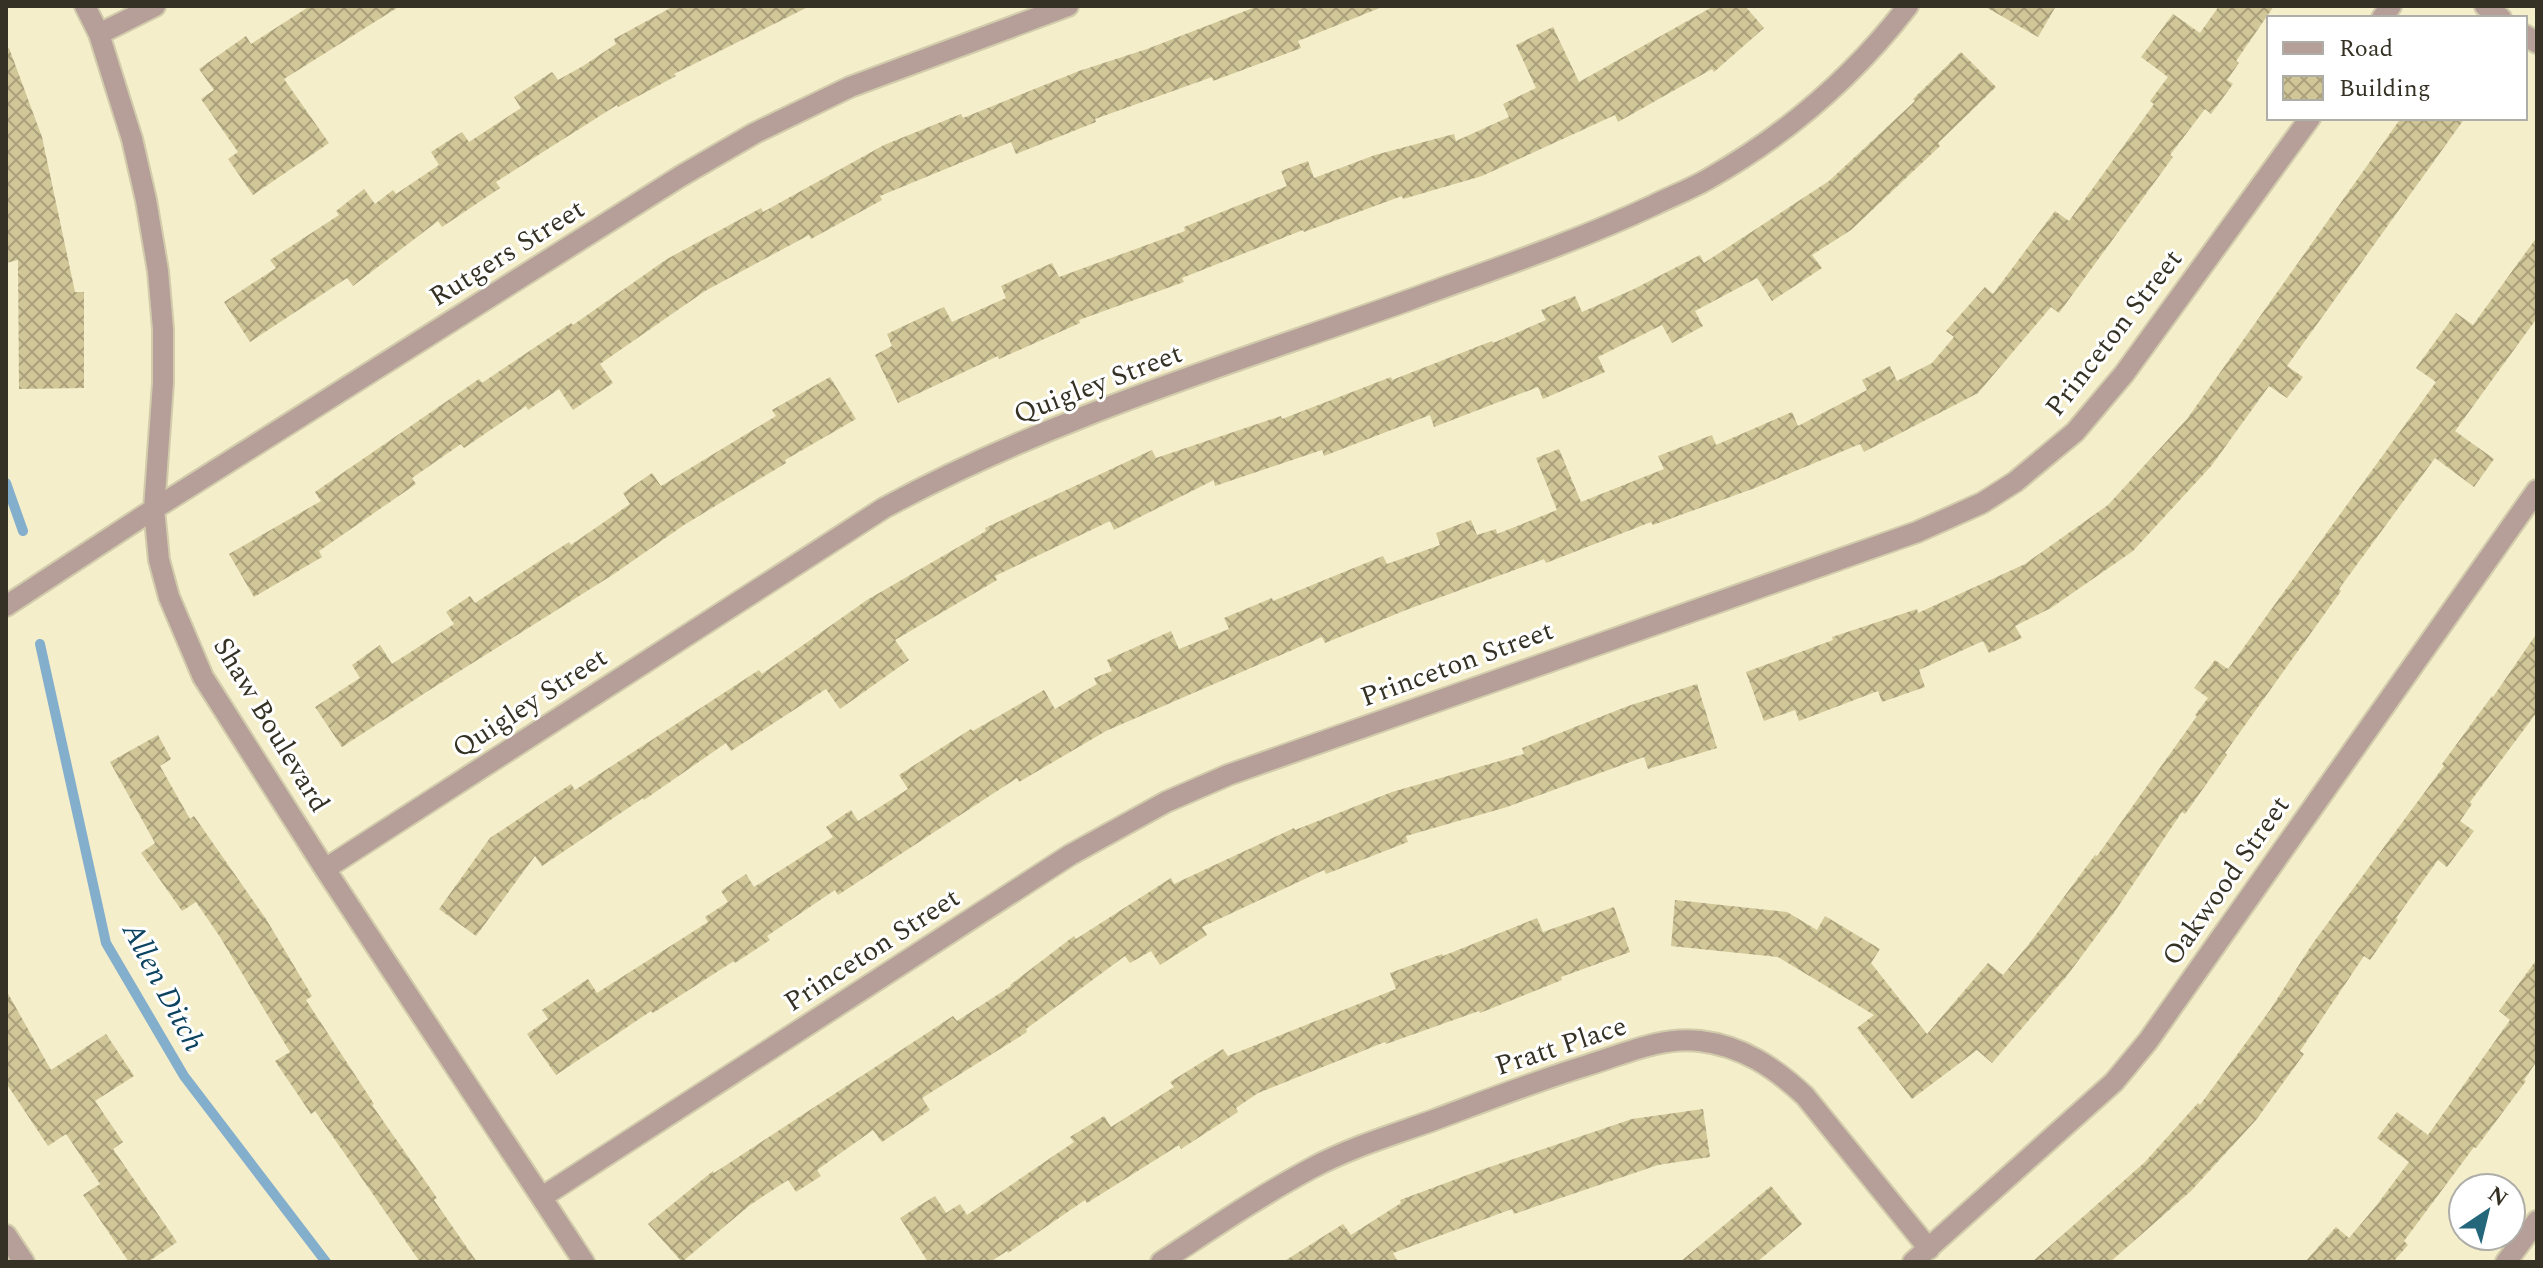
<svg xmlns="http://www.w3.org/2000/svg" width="2543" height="1268" font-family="Spectral,serif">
	<defs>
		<pattern id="building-cross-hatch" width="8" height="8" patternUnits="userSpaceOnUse" patternTransform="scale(2)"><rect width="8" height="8" fill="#d0c698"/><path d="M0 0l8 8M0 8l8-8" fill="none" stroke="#aaa17c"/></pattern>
	</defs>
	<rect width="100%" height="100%" fill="#f5eeca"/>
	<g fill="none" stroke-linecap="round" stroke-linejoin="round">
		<path stroke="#84afcc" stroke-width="10" d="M6,483l17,48
			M40,644l66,299 78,133 142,186"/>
	</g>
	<path fill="url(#building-cross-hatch)" d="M310,6h90l-116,73 45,64 -76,52 -25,-36 10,-7 -37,-53 13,-9 -15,-21 47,-33 5,8z
		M674,6h136l-136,68 2,2 -58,31 -1,-2 -121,77 4,6 -58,39 -4,-6 -85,65 -6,-8 -97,64 -26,-40 52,-34 -6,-8 69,-45 -3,-4 28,-22 11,15 18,-14 3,4 43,-29 -8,-13 31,-20 7,10 52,-34 -7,-11 38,-25 6,8 25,-14 33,-22 -2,-5z
		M1258,6l124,1 -84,34 3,7 -88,33 -1,-4 -117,42 1,3 -80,32 -5,-12 -131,54 2,4 -71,39 -2,-4 -104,56 -105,73 13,19 -40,27 -14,-21 -31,21 -2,-4 -62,42 -3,-4 -49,34 4,6 -97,67 3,6 -68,40 -25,-43 92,-53 -6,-9 164,-113 3,4 89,-60 2,2 94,-66 94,-51 2,4 121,-67 77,-31 2,4 116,-47 68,-22z
		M1714,6h31l19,22 -50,44 -2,-3 -94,53 -3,-7 -133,61 -79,23 -1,-3 -98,36 -1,-2 -121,48 2,4 -105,38 1,3 -81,36 -1,-3 -100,47 -23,-48 17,-9 -5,-12 57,-27 8,15 54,-24 -5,-12 51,-23 7,14 126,-46 -1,-4 103,-41 -6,-15 27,-10 6,17 61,-23 79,-21 2,7 53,-24 -6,-13 33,-16 -20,-43 37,-18 26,55z
		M1984,6h72l-18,31z
		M2219,6h55l-38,55 3,2 -12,17 6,4 -22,30 -6,-5 -35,46 3,2 -114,156 -8,-6 -73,86 -114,59 -4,-8 -105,44 -102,37 -2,-3 -105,41 -2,-4 -138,51 -81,33 -3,-6 -216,94 -87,51 -2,-4 -179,117 -3,-5 -68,46 3,4 -35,23 -1,-2 -81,52 -2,-2 -95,64 -29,-41 21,-15 -6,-9 46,-31 9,14 111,-71 -3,-5 23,-15 -7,-11 25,-17 8,13 79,-50 -7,-10 25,-17 7,11 50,-32 -9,-14 72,-46 2,2 71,-41 11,19 42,-25 -3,-6 18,-7 -5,-11 64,-29 8,18 50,-20 -5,-11 48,-20 1,3 110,-45 4,8 53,-19 -4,-12 35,-13 6,15 19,-6 1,5 60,-24 -21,-52 23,-9 22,53 83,-33 -6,-13 54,-21 4,10 76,-33 6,14 69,-36 -5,-10 28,-14 7,15 35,-18 22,-26 -8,-6 39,-44 8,7 62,-83 14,10 85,-117 -4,-3 18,-24 -27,-20 32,-43 27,19z
		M9,48l33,89 33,155h9v96l-65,1 -1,-129 -12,3v-214z
		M1961,52l35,35 -58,56 2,3 -89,84 -39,25 10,13 -50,33 -15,-23 -62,33 8,15 -31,17 -10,-18 -64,32 7,15 -62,27 -5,-12 -104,40 -4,-12 -106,41 -2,-6 -107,36 -1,-6 -100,50 -4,-9 -115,55 2,4 -102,60 14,20 -69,49 -14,-20 -95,62 -5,-8 -82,57 -1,-2 -101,68 -7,-10 -59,80 -37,-27 51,-71 81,-54 4,6 184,-120 3,4 105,-74 119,-69 -1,-3 167,-78 4,8 125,-42 1,3 109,-42 1,3 100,-39 1,2 53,-23 -5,-10 34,-14 7,16 50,-22 68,-35 4,8 125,-82 86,-80 -2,-2z
		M2401,118h64l-178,248 16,11 -16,21 -18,-12 -57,79 -79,86 -82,57 -36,18 7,12 -33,15 -6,-12 -64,29 6,17 -43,15 -4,-11 -79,30 -4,-11 -31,11 -18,-49 87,-32 -1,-3 85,-28 1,4 107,-49 83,-59 79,-86z
		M2537,237v81l-82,113 39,28 -20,28 -39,-29 -96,131 2,2 -116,162 2,2 -42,59 -3,-2 -69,102 -47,63 -74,86 -15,-13 -65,49 -55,-71 17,-13 -96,-58 -107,-11 4,-46 112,12 30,18 8,-14 55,33 -9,14 56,71 61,-71 15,12 26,-31 66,-89 2,1 100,-140 -2,-1 13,-17 -14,-10 21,-28 13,9 208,-287 -20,-14 40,-55 17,12z
		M830,377l26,42 -71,41 1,3 -102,62 -70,49 -186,117 -86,56 -27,-40 45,-29 -8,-13 28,-20 12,19 62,-40 -8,-12 24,-16 5,7 94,-61 2,3 59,-41 -7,-11 29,-20 9,13 115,-70 -4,-6z
		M2537,633v79l-67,90 2,2 -12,17 14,10 -27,36 -9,-7 -42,58 2,2 -28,40 -6,-4 -64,95 4,3 -48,66 -65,71 -81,71h-78l113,-100 53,-59 2,2 70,-95 43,-67 131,-177 -2,-2 50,-68 1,1z
		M1697,684l20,64 -69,21 -4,-12 -137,50 -101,29 2,6 -82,32 -2,-4 -122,57 5,8 -47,30 -9,-14 -21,12 -5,-7 -99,73 1,3 -105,66 8,12 -48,32 -9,-12 -56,40 4,6 -25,16 -8,-12 -38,25 -68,57 -34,-38 65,-53 1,2 239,-157 4,5 54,-35 -1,-1 64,-49 2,3 95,-61 3,6 120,-56 1,2 97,-38 132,-38 -2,-6 106,-42z
		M158,735l13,24 -11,7 30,53 4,-3 72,103 46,77 -6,4 68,104 -2,1 65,93 -3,2 43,62h-57l-105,-151 -4,3 -36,-53 15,-9 -70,-115 -24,-35 -14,9 -41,-58 14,-10 -45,-81z
		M1614,907l16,45 -69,25 1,3 -82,33 -1,-2 -93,33 -1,-2 -127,51 -22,15 2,4 -57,37 -2,-4 -92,58 -2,-3 -77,53 -1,-2 -17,11h-62l-28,-44 35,-22 11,17 14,-9 7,11 107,-73 -4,-5 34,-21 7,11 63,-40 -4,-5 53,-33 5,7 168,-67 -6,-16 52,-19 1,2 94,-38 6,14z
		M2537,959v102l-13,19 2,1 -50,67 -2,-1 -70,94 4,4 -15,17h-88l31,-35 13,11 27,-32 33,-44 -32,-24 20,-26 31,23 82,-115 -11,-9z
		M6,990l45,80 55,-36 28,42 -39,25 28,41 -10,7 64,93 -29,20h-19l-46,-67 17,-11 -34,-50 -18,12 -42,-63z
		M1703,1109l7,48 -52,8 -144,49 -2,-5 -119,44 5,9h-115l60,-38 8,11 50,-32 -1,-3 78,-29 154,-52z
		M1771,1186l31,38 -45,38h-77z"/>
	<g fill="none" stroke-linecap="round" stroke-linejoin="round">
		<defs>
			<path id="minor" d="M85,6l14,28 33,105 14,61 12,71 5,58v54l-9,126 5,51 10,37 34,80 122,192 259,393
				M2485,6l16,12
				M2382,18l9,-12
				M99,34l56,-28
				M2525,35l12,8
				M6,606l148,-97 527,-333 74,-43 95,-46 218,-81
				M325,869l559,-361c166,-90 350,-145 528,-209 82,-30 163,-57 242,-94 18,-9 37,-16 54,-26 78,-44 146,-103 200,-173
				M542,1197l528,-342 96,-53 62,-27 689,-243 65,-29 33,-21 60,-50 49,-58 186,-256
				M6,1235l18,27
				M1161,1262c49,-32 97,-65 149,-93 39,-21 82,-34 124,-49 51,-19 102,-39 154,-55 36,-11 74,-29 112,-24 42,5 74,26 105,55l124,153
				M1913,1262l201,-180 34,-41 389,-551
				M2506,1262l31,-41"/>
		</defs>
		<use href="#minor" stroke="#d2ccac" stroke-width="24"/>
		<use href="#minor" stroke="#b59f98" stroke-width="20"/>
	</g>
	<g text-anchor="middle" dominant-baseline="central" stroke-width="6" stroke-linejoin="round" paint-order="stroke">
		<g font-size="28" fill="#353225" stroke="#fff">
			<text transform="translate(507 253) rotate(-32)">Rutgers Street</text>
			<text transform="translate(2114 333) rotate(-52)">Princeton Street</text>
			<text transform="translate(1098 384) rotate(-21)">Quigley Street</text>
			<text transform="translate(1457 664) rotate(-20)">Princeton Street</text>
			<text transform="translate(530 703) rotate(-33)">Quigley Street</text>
			<text transform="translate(271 725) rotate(59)">Shaw Boulevard</text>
			<text transform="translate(2226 881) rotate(-55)">Oakwood Street</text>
			<text transform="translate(872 950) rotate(-33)">Princeton Street</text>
			<text transform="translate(1561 1046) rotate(-18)">Pratt Place</text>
		</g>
		<g font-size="30" font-style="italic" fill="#0c4360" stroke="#fff">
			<text transform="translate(163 987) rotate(62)">Allen Ditch</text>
		</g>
	</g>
	<rect width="2543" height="1268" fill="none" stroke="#353225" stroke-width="16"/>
	<rect x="2267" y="16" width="260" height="104" fill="#ffffff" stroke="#aeada8" stroke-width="2"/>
	<rect x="2283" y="42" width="40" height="12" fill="#b59f98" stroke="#aeada8" stroke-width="2"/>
	<text x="2339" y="56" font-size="24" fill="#353225">Road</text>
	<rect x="2283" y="76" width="40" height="24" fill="url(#building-cross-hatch)" stroke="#aeada8" stroke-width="2"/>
	<text x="2339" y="96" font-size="24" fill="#353225">Building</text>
	<g transform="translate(2487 1212) rotate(35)"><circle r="38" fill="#ffffff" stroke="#aeada8" stroke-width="2"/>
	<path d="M0-6L14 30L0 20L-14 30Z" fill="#25677a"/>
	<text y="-12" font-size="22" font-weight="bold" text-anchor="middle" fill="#353225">N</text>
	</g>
</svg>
